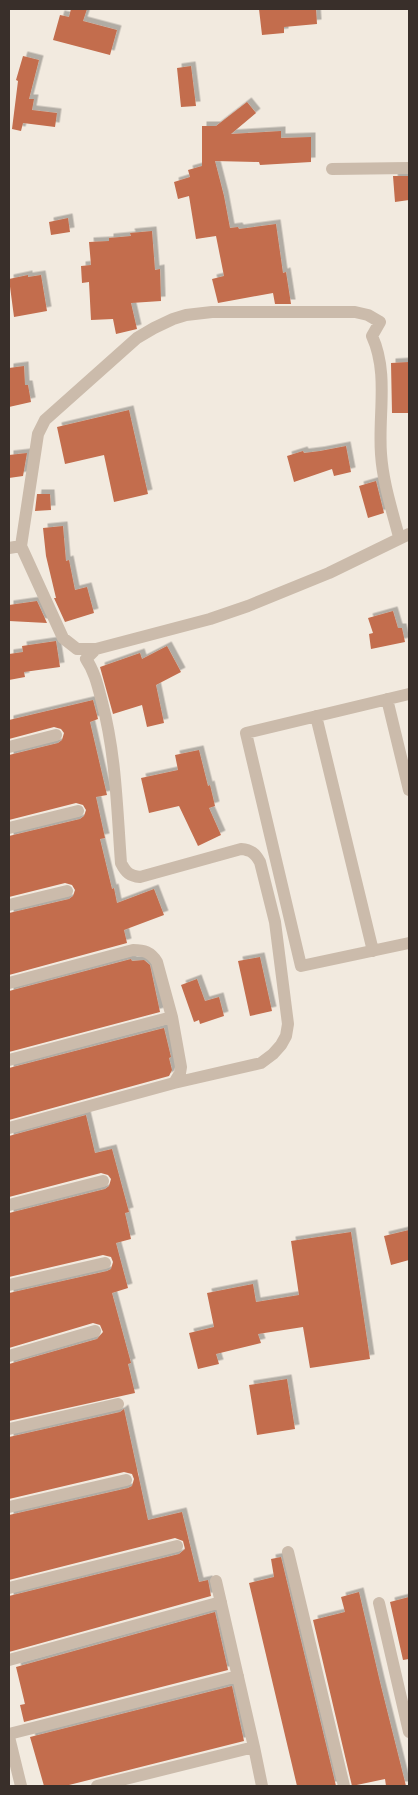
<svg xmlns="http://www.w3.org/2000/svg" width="418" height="1795" font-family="Mulish,sans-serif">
	<defs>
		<filter id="shadow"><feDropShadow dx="4.5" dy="-4.5" stdDeviation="0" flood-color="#0004"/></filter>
	</defs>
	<rect width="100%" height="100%" fill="#f2eadf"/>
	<path fill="#c36d4d" filter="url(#shadow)" d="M71,9h16l-4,12 34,9 -7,25 -57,-15 7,-25 9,2z
		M259,9h57l1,15 -33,3v6l-22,2z
		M23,56l16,4 -10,39h5l-2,11 25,3 -2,14 -32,-4 -2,8 -9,-2 6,-48 -2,-1z
		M191,66l5,40 -15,1 -4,-39z
		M247,102l9,11 -25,21 50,-3v7l30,-1v25l-51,3 -1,-3 -44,-1 9,35 6,32 8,-1 1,2 37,-5 7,49 3,-1 5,32h-16l-2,-11 -55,10 -6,-24 12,-3 -8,-40 -20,3 -7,-43 -11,3 -4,-17 16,-5 -2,-7 14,-4v-40h14z
		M393,176h16v24l-14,2z
		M68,218l2,14 -19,3 -2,-13z
		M152,231l3,39 5,-1 1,32 -30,2 6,26 -21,5 -3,-15 -22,1 -2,-38 -7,1 -1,-17 10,-1 -2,-23 20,-1v-3l22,-2 -1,-3z
		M28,275v2l13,-2 6,36 -33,6 -5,-38z
		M409,362v51h-17l-1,-50z
		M24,366l1,19h3l3,17 -22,5v-39z
		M129,410l19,84 -34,8 -10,-47 -39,9 -8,-37z
		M346,446l5,26 -17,4 -2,-7 -38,13 -7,-26 16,-5 1,2 16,-2z
		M27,453l-4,23 -14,2v-23z
		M376,481l8,32 -16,5 -9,-32z
		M37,494h13l1,16 -16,1z
		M63,526l3,35 3,-1 6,30 12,-3 7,26 -29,9 -11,-24h2l-10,-42 -3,-28z
		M37,601l10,22 -38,-2v-16z
		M393,611l5,17h4l3,14 -34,7 -2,-15 4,-1 -5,-15z
		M56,641l4,26 -36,5 1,5 -16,3v-26l14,-2 -1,-6z
		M167,646l14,26 -25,13 8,38 -17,4 -5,-22 -29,9 -13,-47 40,-14 2,6z
		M93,700l5,19 -8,3 17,73 -11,2 9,41 -5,1 12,50 2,-1 3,15 37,-14 10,26 -40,15 3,13 -118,32v-62l60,-14 4,-3 2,-6 -3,-5 -7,-2 -56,14v-61l71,-17 4,-3 2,-6 -3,-5 -7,-2 -67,17v-65l49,-12 4,-3 2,-7 -3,-4 -7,-2 -45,12v-19z
		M199,750l9,36 2,-1 5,21 -6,2 12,27 -23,11 -19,-40 -30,7 -8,-35 37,-8 -3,-15z
		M260,957l12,54 -22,5 -12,-55z
		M131,959l1,2 12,-1 6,5 10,47 -151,40v-61z
		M197,979l8,22 14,-4 5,19 -24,8 -1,-4 -5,2 -13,-37z
		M164,1028l7,29 -2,1 3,12 -3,6 -160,44v-52z
		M86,1115l9,38 17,-4 17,63 -4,1 6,26 -15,4 12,45 -16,5 19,70 -3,1 7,29 -126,28v-57l88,-25 6,-7 -3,-7 -7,-2 -84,25v-55l98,-22 4,-2 2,-7 -2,-5 -8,-2 -94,22v-64l96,-24 4,-3 2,-7 -3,-4 -7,-2 -92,24v-61z
		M409,1230v30l-18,5 -7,-29z
		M351,1232l19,127 -60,9 -7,-41 -45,7 3,9 -45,11 3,10 -21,5 -9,-36 25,-6 -7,-34 46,-9 3,18 43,-7 -8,-54z
		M287,1379l8,50 -38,6 -8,-50z
		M124,1409l24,111 34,-8 17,70 9,-2 3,16 -202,56v-56l170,-42 6,-5 -2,-8 -8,-3 -166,42v-65l119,-27 4,-2 2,-7 -2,-5 -8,-2 -115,27v-62l111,-25z
		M281,1557l55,229h-39l-22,-93 -26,-110 25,-6 -3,-18z
		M359,1592l21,90 26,104h-20l-1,-7 -33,7 -39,-166 32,-8 -4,-15z
		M409,1597v62l-6,1 -13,-58z
		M215,1612l13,58 -204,52 -4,-17 5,-1 -9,-37z
		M232,1686l12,55 -179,45h-21l-14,-49z"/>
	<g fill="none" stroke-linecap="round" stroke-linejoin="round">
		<path stroke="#cbbbab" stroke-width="12" d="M332,169l77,-1
			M399,537c-7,-27 -16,-54 -18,-83 -3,-39 8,-81 -9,-118l8,-14 -12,-7 -13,-3h-143l-26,3 -13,4 -19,9 -17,10 -92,82 -7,14 -17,112 42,92 14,11h19l114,-30 38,-13 81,-33 80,-39
			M9,548l12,-2
			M96,649l-10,10c9,13 12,28 16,43 14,53 15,107 19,161 5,10 9,13 19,14l101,-28c10,1 14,4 19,13l15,60 13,102 -2,12 -5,9 -8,9 -12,9 -87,20
			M409,694l-163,39 55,233 108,-23
			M387,699l22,91
			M316,716l57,235
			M9,747l47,-12
			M9,828l69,-17
			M9,905l58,-14
			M9,983l124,-33c11,0 18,2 24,12l15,55 9,50 -1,6 -6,10 -165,45
			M9,1060l163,-43
			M9,1205l94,-24
			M9,1285l96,-22
			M9,1356l86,-25
			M9,1429l109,-25
			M9,1507l117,-27
			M288,1552l56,234
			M216,1581l38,166
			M9,1588l168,-42
			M379,1603l30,129
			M9,1660l212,-58
			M9,1734l229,-58
			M9,1737l12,49
			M97,1786l157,-39 8,39"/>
	</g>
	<rect width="418" height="1795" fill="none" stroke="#392f2a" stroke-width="20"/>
</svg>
